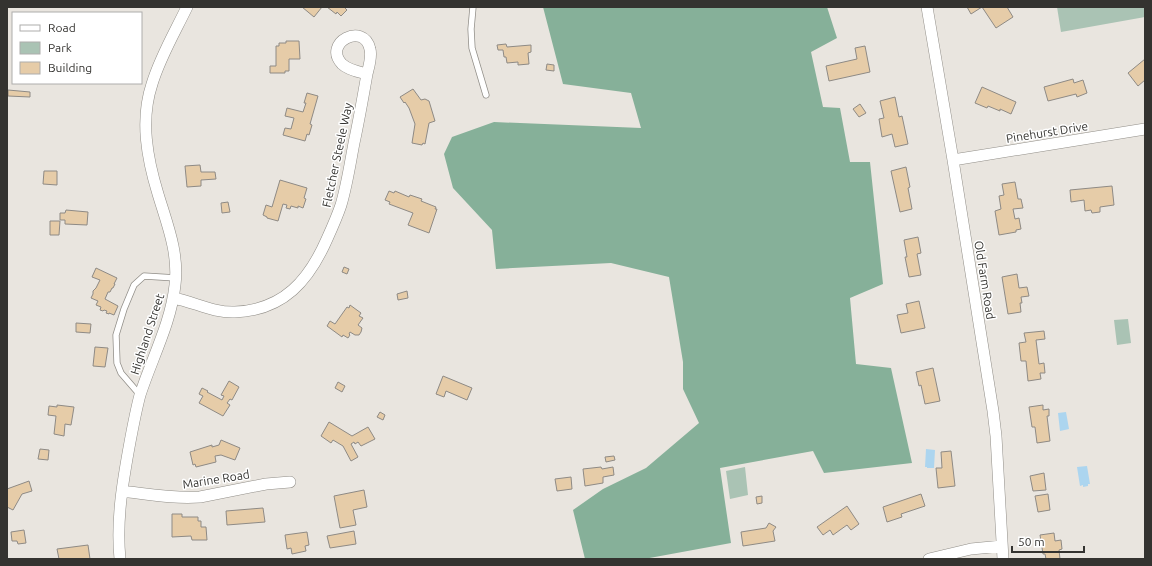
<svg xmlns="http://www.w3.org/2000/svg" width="1152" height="566" font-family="Ubuntu,sans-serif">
	<rect width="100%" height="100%" fill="#e9e5df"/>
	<path fill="#aac3b4" d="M1057,7h88v10l-84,15z
		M1128,319l3,24 -14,2 -3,-25z
		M745,467l3,28 -18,4 -4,-28z"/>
	<path fill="#86b099" d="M543,7h284l10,31 -26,14 12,55 17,1 10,54h20l13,122 -33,14 6,66 35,4 21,95 -88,10 -11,-22 -93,17 11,75 -87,16h-59l-12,-49 30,-21 43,-21 53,-45 -16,-34v-27l-14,-85 -58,-14 -115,6 -4,-39 -39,-42 -9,-34 8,-17 42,-15 147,6 -10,-35 -68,-9z"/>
	<path fill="#acd5ef" d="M1066,412l3,17 -9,2 -2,-18z
		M926,449l9,1 -1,18h-7v-1h-2z
		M1087,466l3,18h-2v2l-5,1v-2l-3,1 -3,-19z"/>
	<path fill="#e6cca8" stroke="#8e8a85" d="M302,7h20l-8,10z
		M327,7h17l3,3 -6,6 -4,-4 -1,2z
		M967,7h15l-11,7z
		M982,7h25l6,10 -17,11z
		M286,41h13l1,18h-11v12h-4v2h-15v-7h6v-20h3v-3h7z
		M506,44l1,3 24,-2v7l-3,1 1,11 -11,1v-3l-11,1 -1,-6h-2l-1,-7h-5l-1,-5z
		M865,46l5,26 -41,9 -3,-15 31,-7 -2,-11z
		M1145,59v21l-7,6 -10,-13z
		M547,64l7,1v6l-8,-1z
		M1073,79l1,4 9,-3 4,13 -10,4 -1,-3 -28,7 -4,-14z
		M982,87l34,15 -5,12 -11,-5v2l-12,-5 -1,2 -12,-5z
		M413,89l8,11 4,-1 4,2 6,20 -6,2 -4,21 -2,-1 -1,2 -10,-2 3,-19 -6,-16 -4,-6 -1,1 -4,-6z
		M8,90l22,2v5l-22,-1z
		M307,93l11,3 -8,28 2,1 -3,10 -2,-1 -2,7 -22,-6 2,-7 6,1 3,-11 -9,-2 2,-8 16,4 3,-9h-2z
		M895,97l4,20 3,-1 6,28 -13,3 -3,-13 -10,3 -3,-18 5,-1 -4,-17z
		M860,104l6,9 -7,4 -6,-8z
		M200,165l1,7h14l1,7 -15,1v6l-14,1 -2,-21z
		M906,167l4,20 -2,1 4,21 -12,3 -9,-41z
		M44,171h13v14l-14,-1z
		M280,180l27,8 -3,10 2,1 -3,9 -5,-2v2l-7,-2 -1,3 -4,-1 1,-3 -4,-1 -5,17 -11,-3v-1l-4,-2 3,-10 6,2z
		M1015,182l3,17h3l2,9 -10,1 2,10 4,-1 2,11 -5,1v2l-17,3 -4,-24 6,-2 -2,-13 5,-1 -2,-11z
		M1112,186l2,19 -14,2v5l-8,1 -1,-3 -6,1 -1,-11 -13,2 -1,-12z
		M389,191l5,2 1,-2 14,6 1,-2 12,4 -1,2 15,6 -1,2h2l-8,24 -21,-8 5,-12 -24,-9 1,-2 -5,-2z
		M228,202l2,10 -8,1 -1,-10z
		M66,210l22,2 -1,13 -22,-1v-4h-5v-7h5z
		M50,221h10l-1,14h-9z
		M918,237l3,16 -4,1 4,21 -12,2 -4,-20h2l-3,-17z
		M344,267l5,2 -2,5 -5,-2z
		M96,268l21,10 -3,6h1l-2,4h-1l-2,4h-2l-3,7 13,7 -4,9 -5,-2v1l-3,-1 1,-2 -3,-1 -1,1 -3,-1 1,-3 -5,-2 2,-4 -7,-3 2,-4v-3l3,-3 4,-8 -8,-3z
		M1017,274l2,14 8,-1 2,9 -8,1 1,6h-2l1,9 -13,2 -6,-37z
		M407,291l1,7 -10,2 -1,-6z
		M919,301l6,27 -24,5 -4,-18 11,-2 -2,-9z
		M350,305l11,8 -2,3 4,2 -5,7 4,3 -1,4 -2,3h-4l-5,-3 -1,2 1,1 -2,3 -5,-3 -1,2 -15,-11 3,-5 5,3 12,-17 2,1z
		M76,323l15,1 -1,9 -14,-1z
		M1044,331l1,8 -9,1 3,24 5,-1 1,10h-5l1,6 -13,2 -2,-20h-5l-2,-18 7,-1 -2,-9z
		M95,347l13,1 -3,19 -12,-1z
		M933,368l7,33 -15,3 -4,-19 -2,1 -3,-14z
		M443,376l29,12 -5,12 -21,-9 -2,6 -8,-3z
		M229,381l10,6 -7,13 -2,-1 -3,4 3,2 -7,11 -24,-13 4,-7 -4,-2 3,-6 6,3 -1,1 15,8 2,-4 -3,-1z
		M338,382l7,4 -3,6 -7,-4z
		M57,405l17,2 -3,18 -6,-1 -1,12 -10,-2 2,-18 -8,-1 1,-9 8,1z
		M1043,405v5l6,-1v7h-2l3,25 -13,2 -2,-16h-3l-3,-20z
		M380,412l5,3 -2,5 -6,-3z
		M329,422l23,14 16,-9 7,12 -14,7 -3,-4 -3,2 -1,-2 -3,2 7,13 -7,4 -8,-15 -10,-6 -2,3 -10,-7z
		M221,440l19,8 -5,12 -14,-5 -6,1 1,6 -20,5 -1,-3 -2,1 -3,-13 22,-7v2l7,-2z
		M40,449l9,1 -1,10 -10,-1z
		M951,451l4,35 -17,2 -2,-20h6l-1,-16z
		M614,456l1,4 -9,2 -1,-5z
		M601,467l1,2 11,-2 1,8 -11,2v6l-18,3 -2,-17z
		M1044,473l2,17 -13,1 -3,-15z
		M571,477l1,12 -15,2 -2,-12z
		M29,481l3,10 -10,3 -9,16 -6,-3v-18z
		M364,490l3,17 -14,3 3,15 -16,3 -6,-32z
		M921,494l4,12 -24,8 1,3 -15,5 -4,-15z
		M1048,494l2,16 -12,2 -3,-16z
		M762,496v7l-5,1 -1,-7z
		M847,506l12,18 -8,6 -4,-5 -14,10 -3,-5 -7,5 -6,-8z
		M263,508l2,14 -38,3 -1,-14z
		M172,514h10v3h16v4h3v6h5l1,13h-15l-1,-4 -19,1z
		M769,523l7,4 -3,4 2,10 -32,5 -2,-14 25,-4z
		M24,530l2,13 -8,1 -1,-3h-5l-1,-9z
		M354,531l2,13 -26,4 -3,-12z
		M307,532l2,13 -4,1 1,5 -14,3 -1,-6 -4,1 -2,-14z
		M1054,533l1,8 6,-1 1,9 -3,1 1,9h-14l-1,-5h-2l-3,-19z
		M88,545l2,14h-31l-2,-10z"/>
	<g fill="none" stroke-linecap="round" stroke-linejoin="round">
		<defs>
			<path id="service" d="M473,7l-2,22 1,19 14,47
				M140,395l-19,-22 -4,-10 -1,-28 8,-26 10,-24 10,-9 32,2"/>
			<path id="minor" d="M927,7l26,153 40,251 3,25 7,123
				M953,160l192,-31
				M173,298c22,4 40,15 62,14 49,-2 74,-32 92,-73 5,-11 10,-22 14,-34 6,-20 9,-41 13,-62 5,-23 9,-46 13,-69 2,-8 5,-17 3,-25 -6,-28 -48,-6 -28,15 6,6 17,8 25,10
				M122,491c26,3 52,8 78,6l66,-13 24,-2
				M120,559c-4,-39 3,-79 10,-117 3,-16 6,-32 10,-47 12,-37 31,-72 35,-110 4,-32 -8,-61 -17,-91 -11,-36 -18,-74 -6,-110 8,-27 23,-52 35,-77
				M929,559l42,-10 31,-3"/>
		</defs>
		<use href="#service" stroke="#918e88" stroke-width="7"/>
		<use href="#minor" stroke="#918e88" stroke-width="12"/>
		<use href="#service" stroke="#fff" stroke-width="5.5"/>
		<use href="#minor" stroke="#fff" stroke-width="11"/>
	</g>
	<g text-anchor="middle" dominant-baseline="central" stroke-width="3" stroke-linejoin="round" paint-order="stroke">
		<g font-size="12" fill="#343330" stroke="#fff">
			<text transform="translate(1047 132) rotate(-9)">Pinehurst Drive</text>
			<text transform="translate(337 155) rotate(-78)">Fletcher Steele Way</text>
			<text transform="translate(985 280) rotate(81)">Old Farm Road</text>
			<text transform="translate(147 334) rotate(-72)">Highland Street</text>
			<text transform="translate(216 479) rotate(-9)">Marine Road</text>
		</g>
	</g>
	<rect width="1152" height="566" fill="none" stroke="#343330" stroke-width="16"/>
	<rect x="12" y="12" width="130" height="72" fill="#ffffff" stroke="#aeadac"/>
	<rect x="20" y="25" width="20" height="6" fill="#ffffff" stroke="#aeadac"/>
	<text x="48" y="32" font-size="12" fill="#343330">Road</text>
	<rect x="20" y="42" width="20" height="12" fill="#aac3b4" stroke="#aeadac"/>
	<text x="48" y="52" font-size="12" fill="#343330">Park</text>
	<rect x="20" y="62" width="20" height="12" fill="#e6cca8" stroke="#aeadac"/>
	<text x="48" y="72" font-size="12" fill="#343330">Building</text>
	<path d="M1012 546v6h72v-6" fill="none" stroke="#343330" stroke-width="2"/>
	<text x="1018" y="546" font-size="12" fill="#343330" stroke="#ffffff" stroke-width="3" paint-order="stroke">50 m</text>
</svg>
